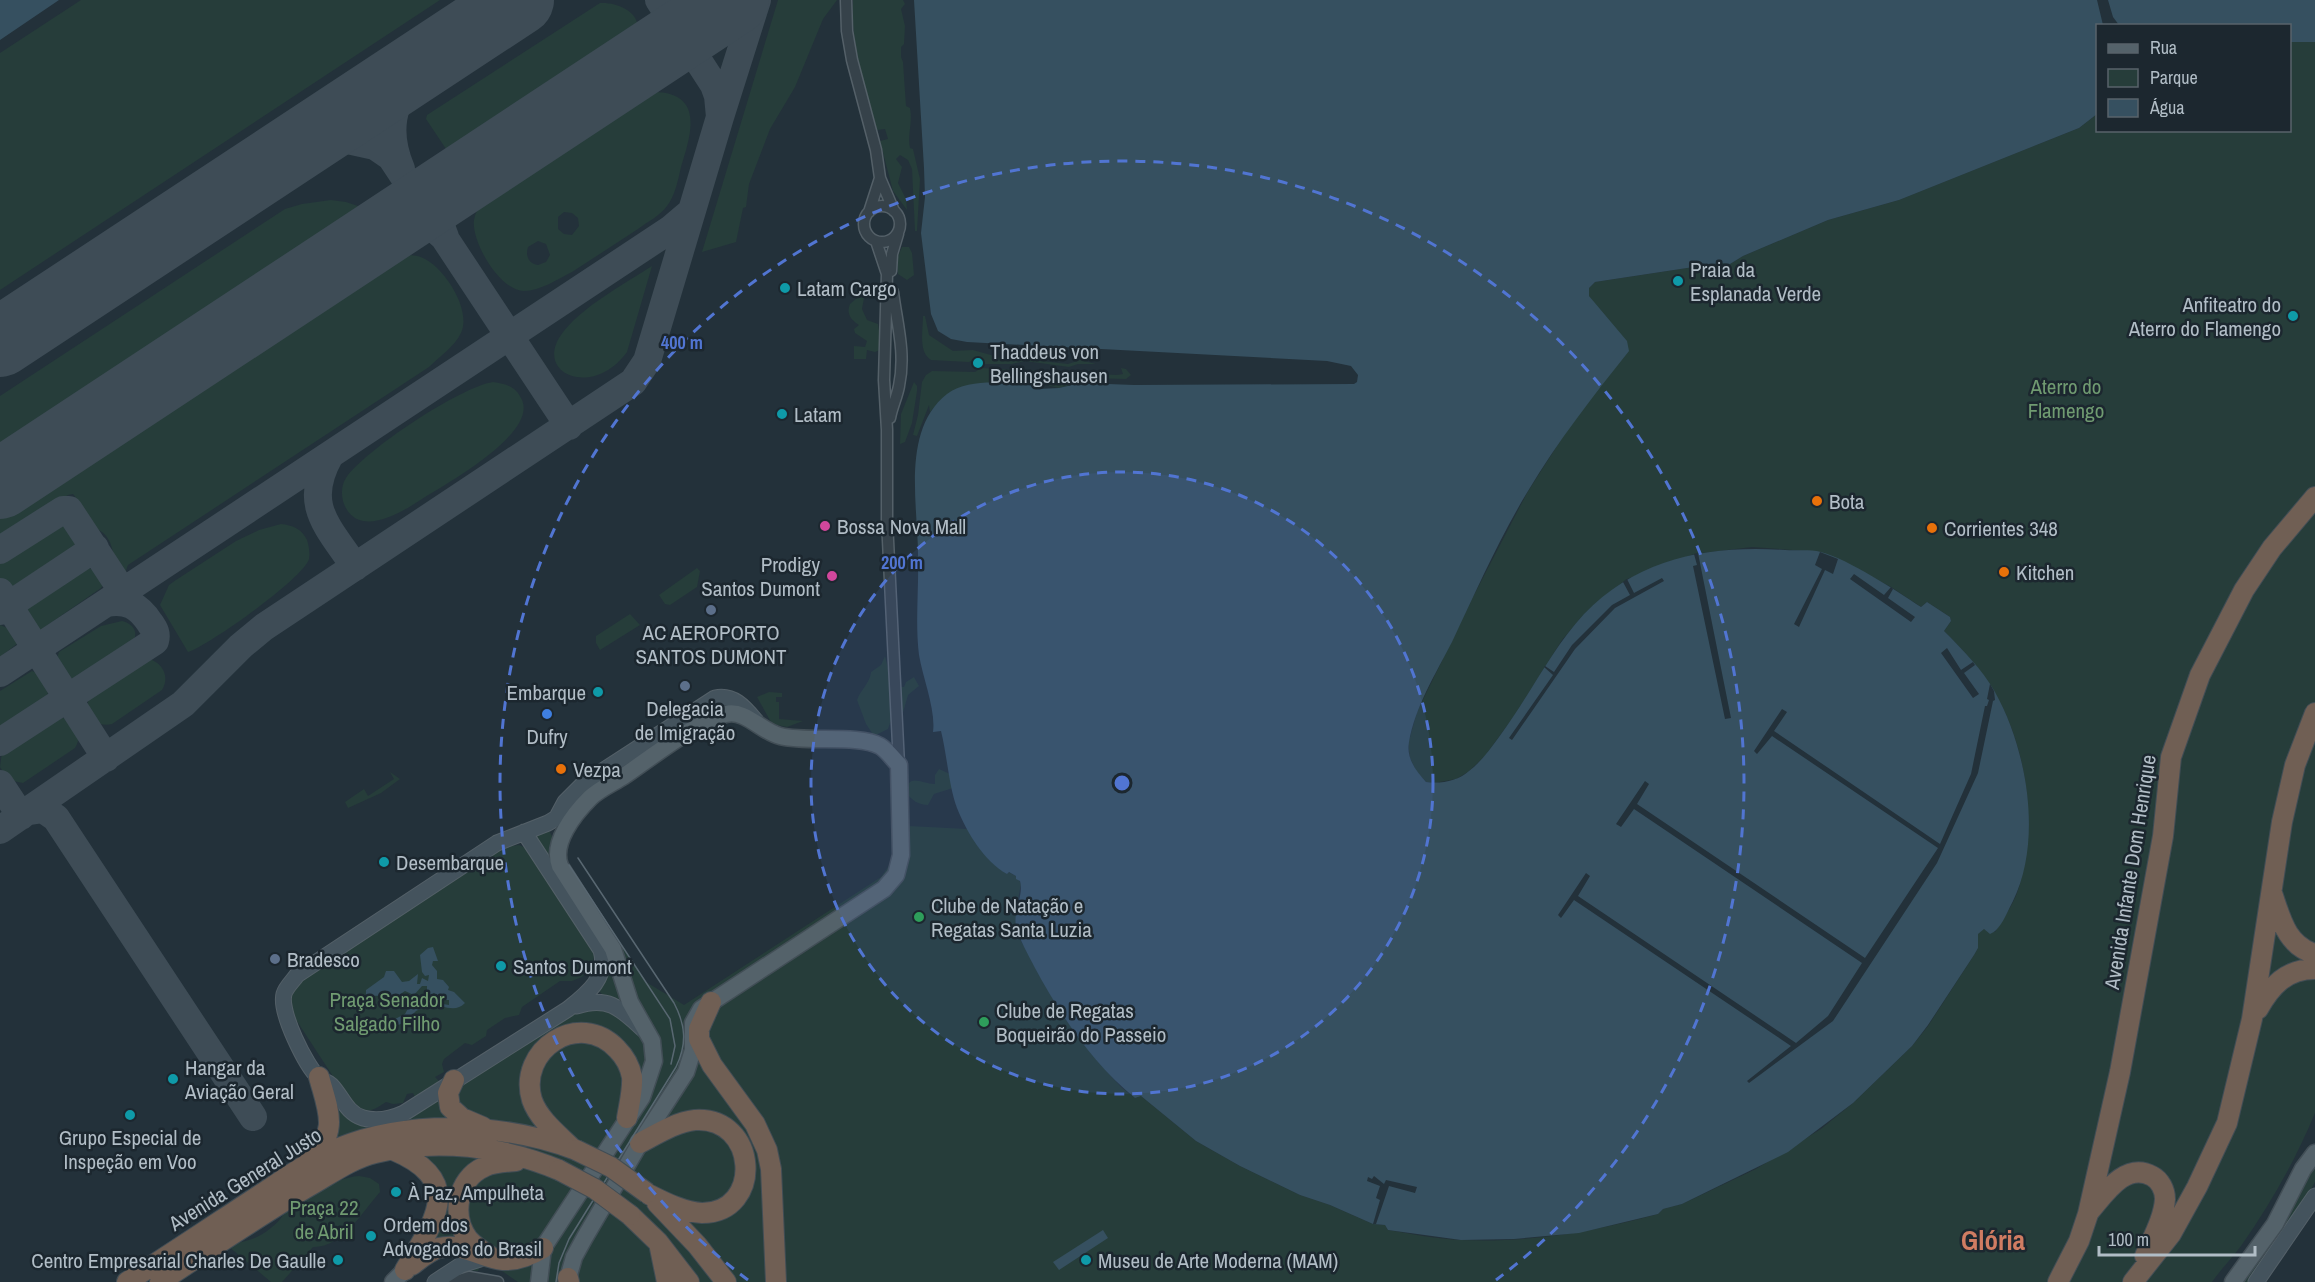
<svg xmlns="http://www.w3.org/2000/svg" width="2315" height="1282" font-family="'Archivo Narrow',sans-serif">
	<rect width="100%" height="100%" fill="#23313a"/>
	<path fill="#263d3a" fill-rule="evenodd" d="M81,0h359l-440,290v-237z
		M778,0h59l-14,19 -28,68 -25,42 -21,55 -3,23 -3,1 -7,34 -34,10z
		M853,0h50l2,4 -4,5 4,17 -1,18 -3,3v10l2,5 3,44 4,2c3,15 -3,27 0,40l3,1 7,30 -3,52h-2l-3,-62 -4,-9 -8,-5 -4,4 6,8 -4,16 8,16 1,11 -14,-19 -13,-50 8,-2 -3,-10 -8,1c-11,-42 -27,-86 -24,-130z
		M600,3c15,-1 38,7 38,25l-190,124 -22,-33 1,-4z
		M2290,42h25v1071c-20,48 -44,90 -74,133 -9,12 -20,23 -29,36h-1663l-14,-14 -3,14h-14l-16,-11 -21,-6 -3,6 -10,-1 5,-4 -43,-31 -5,-15 3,-20 -3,-16 -28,-61 -28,5 -33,9 1,-32 28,17 52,-20 -4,-9 -6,1 -4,9 -10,1 -7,-2c-18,12 -20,11 -37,-1l-58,-89 -2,-6 4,-19 92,-61v-4l40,-22v-5l16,-9 4,1 60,-40 14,-2 11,5 65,105 -4,10 -9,12 -10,4h-12l-38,26 -3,8 -14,3 -18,12 -1,6 -14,9 -7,-2 -21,16 -2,5 2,8 -9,5 12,12 155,-95 -3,-3 8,-18 -73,-136 14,-8 5,9 -2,9 16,16 79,119 38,23 197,-128 15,-22 13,-29 59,3c11,19 21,32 39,45l1,-2 9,4 4,8 -5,26 4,29 43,77 34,44 24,27 14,11 6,-2 55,45 44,25 60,29 30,10 43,19 12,1 3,5c24,4 49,9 73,10 67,3 132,-8 197,-26l5,-5 19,-5 74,-35 65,-40 32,-26 59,-57 16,-20 46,-71 4,-7 -1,-14 7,-5 11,3 3,-5c8,-12 17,-26 21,-40 19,-63 8,-139 -25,-196 -13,-22 -32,-42 -50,-60l7,-10 -1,-4 -23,-15 -6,5 -30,-20 -53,-28 -18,-7 -68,-5 -58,7 -67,25 -20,15 -22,19 -23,27 -48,76 -29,40 -17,16 -12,7 -22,4 -8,-1 -10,-11 -6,-13 -2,-14 9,-32 56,-115 54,-104 42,-66 25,-124 -5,-7v-8l6,-6 13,-2 112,-17 10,1 13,-8 85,-36 71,-20 180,-72 18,-14 1,16h192z
		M653,92c52,0 38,43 28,75 -3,13 -6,29 -14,39 -7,10 -20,16 -29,23 -22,14 -44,29 -66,43 -14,7 -32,19 -48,19 -24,0 -53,-49 -50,-71 2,-12 10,-19 18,-27l148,-96zM564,212l8,1 6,5 1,8 -7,9 -8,-1 -6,-5v-12zM538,241l8,3 4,11 -4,7 -8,3c-9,-1 -13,-9 -10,-18z
		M331,200l15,2 18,6 -364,240v-52l285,-187 17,-5z
		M902,247h7l3,6 2,22 -7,5 -9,-6 -1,-15z
		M404,255c6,0 13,0 19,3 21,9 49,52 38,75 -6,13 -22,24 -32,34l-301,198 -3,8h-4c-9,-13 -6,-31 -19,-41 -4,-3 -9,-4 -14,-7l-7,-21 -8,-10 -5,1 -68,45v-21l393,-259z
		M652,266l-25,86c-34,47 -93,22 -66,-17 20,-28 62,-50 91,-69z
		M858,297l6,1 -2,11 5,11 11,4 4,25 -7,3 -8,-2 -1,9h-12v-13l11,1 2,-6 -12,-8 -1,-4 5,-4c-8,-5 -13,-11 -9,-21z
		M923,316h2l4,19 24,16 20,-1 39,11 12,-2 44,5 12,-4 16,4h-18l-9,3 -44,-6 -13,3h-31l-6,-5 -6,3 -38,-2c-13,-8 -8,-30 -8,-44z
		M981,368l136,7 6,-1 -2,-6 5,1 5,6 -5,4 -38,-1 -7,5 -22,5 -17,-4 -58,-1 -41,15 -13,14 -1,-7 -12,31 -4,-1 5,-20 4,-33 4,-7 6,-4 43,1z
		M493,382c13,2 23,4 29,18 15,34 -76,84 -100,99 -21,14 -64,40 -78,5 -3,-8 -3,-19 2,-26 19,-28 114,-91 147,-96z
		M914,382l3,4v5l-5,32 -7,19 -5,2 1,-30z
		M54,523c12,-1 20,6 22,17l-2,8 -5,6 -49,33c-8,2 -15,0 -20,-7v-23z
		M281,524c11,1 21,5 26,16 2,6 3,13 2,19 -5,19 -101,87 -121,93l-28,-47 9,-20 7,-5 60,-39 23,-11z
		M85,568c10,1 16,5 19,15l-3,5 -62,43 -6,-2 -7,-14 3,-11z
		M697,568l3,3 -3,16 -27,18 -5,-1 -6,-9z
		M630,614l10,11 -40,25 -4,-7v-7z
		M122,621c13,3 18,14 8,24l-53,34c-11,0 -18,-8 -21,-18l3,-9 42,-26z
		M0,625l10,4 8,14 -18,14z
		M885,656l5,20 9,11h5l2,-5 8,-5 5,9 -11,9 -6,21c-13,4 -9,0 -14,13l-14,7 -8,-12 -9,-24c4,-11 13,-17 14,-28l10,-7z
		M149,659c14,4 21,18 13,31l-50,34c-13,3 -21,-4 -25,-16l2,-12 50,-35z
		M32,671c12,4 18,15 15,27l-47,32v-39z
		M769,692l13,1v4h-6v5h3v17l24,2 -16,6 -15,-3 -15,-27z
		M58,717c16,2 26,16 17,31l-52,35 -15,-3 -8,-13 2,-15z
		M939,769l11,5 3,14 -19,6 -6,11c-10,0 -16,-5 -22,-12 2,-21 15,-9 29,-9v-9z
		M390,772l10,7 -19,14 -33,15 -3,-6 19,-13 4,7 26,-17z
		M2315,1167v15l-16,30 -51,70h-12l38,-51z
		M359,1176l11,2 9,6 1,8c-17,19 -38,56 -67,55l-31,35h-11l-43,-36c8,-3 15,-4 24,-7 10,-3 26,-15 31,-24 23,-15 48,-37 76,-39z"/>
	<path fill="#365060" d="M0,0h59l-59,40z
		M914,0h1183l6,25 -5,1 -1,88 -18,14 -180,72 -71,20 -85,36 -13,8 -10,-1 -112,17 -13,2 -6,6v8l38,45 2,10c-36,45 -71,90 -101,140 -29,48 -52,100 -76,151 -16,31 -37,65 -43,100 -3,16 7,29 17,40 15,2 32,-1 43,-11 12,-9 21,-22 30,-34 30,-40 51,-86 85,-123 55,-57 126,-69 201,-64 11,1 25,-1 36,2 29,8 74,38 100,55l6,-5 23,15 1,4 -7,10c18,18 38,38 51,61 32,57 48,148 18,209 -6,11 -12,29 -23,33l-6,-5 -6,5v14l-4,7 -46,70 -16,21 -59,57 -65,49 -106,52 -19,5 -5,5 -79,19 -65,6 -53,1 -73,-10 -3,-5 -12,-1 -43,-19 -30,-10 -60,-29 -44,-25 -55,-45 -6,2c-43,-35 -74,-82 -100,-130 -7,-14 -15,-27 -19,-42 -3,-15 8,-31 4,-45l-4,-2v-3l-7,-4 -2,2c-23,-13 -40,-41 -50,-66 -8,-21 -10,-53 -16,-77l-8,1c3,-22 -10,-53 -14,-77 -4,-32 0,-67 -1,-100 0,-50 -17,-125 29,-161 23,-17 59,-10 85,-10l6,5 21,-1 22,-5 53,2 220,-1 3,-2 1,-7 -7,-9 -24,-5 -360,-19 -16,-3 -13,-8 -7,-17 -10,-81 4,-36 -1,-29z
		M2108,0h207v42h-25v-16l-171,-1 -6,-8z
		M433,947l5,14h-5l-1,4 5,6v8l6,1 6,7 -1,3 6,2 11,11c-7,7 -14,6 -24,3l2,-2 6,1v-5h-8l-7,-7 -4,3 -1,9 -13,6 -11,11 -9,4 -2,-4 1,-3 10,-5 7,-13 15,-4v-11h-5l-8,9 -9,-4 -6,4 -30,1 -3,-1v-5l18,-13 2,-6h8l8,11 7,-1 9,-7 -1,10h3l2,-6 6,3 1,-6 -4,1 -3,-4 -2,-17 8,-7z
		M1103,1230l5,8 -49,32 -6,-8z"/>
	<path fill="#23313a" d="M1820,552l18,7 -5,15 -8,-4 -26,57 -5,-3 28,-55 -7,-4z
		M1698,553l33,165 -6,1 -32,-153 4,-1 -3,-11z
		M1854,574l30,21 7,-8 2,2 -5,9 27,19 -4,5 -61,-43z
		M1662,578l2,3 -49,27 -40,41 -63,91 -3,-2 44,-63 -9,-8 1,-1 9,6 18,-27 40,-40 18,-10 -7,-13 4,-3 7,14z
		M1947,648l14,22 12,-8 2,3 -11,8 15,21 -6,4 -32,-45z
		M1990,684l4,7 1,9 -2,1 -15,72 -41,90 -104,158 -84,62 -2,-2 44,-35 -217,-146 -13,18 -3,-3 28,-42 4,3 -12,20 218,147 32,-27 34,-53 -228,-154 -13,18 -5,-3 29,-43 4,3 -12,20 228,154 73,-110 -166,-112 -15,18 -3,-3 28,-42 5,3 -13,19 166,113 31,-70 14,-68h2l2,-6 -2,-1z
		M1374,1176l10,8 2,-4 31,7 -2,6 -26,-7 -13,38h-3l7,-24 -4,-2 4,-12 -13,-5 1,-4 4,2z"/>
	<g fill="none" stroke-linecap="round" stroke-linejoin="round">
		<path stroke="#3e4c56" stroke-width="28" d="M659,0l55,85 4,11 2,21
			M641,62c19,-10 36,-14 56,-3
			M294,148l34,-12 6,1 41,9 16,11 178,269
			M401,169c-21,-50 -2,-82 36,-115
			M390,228c22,-7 37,-8 54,9
			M445,237c-11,-26 -2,-37 15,-56
			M330,455c-28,50 -3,70 25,112
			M0,550l63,-40h6l54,82
			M0,592l106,166
			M0,611l95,-63
			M0,673l671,-444 20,-17
			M0,742l155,-101c2,-7 0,-11 -5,-18 -11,-17 -23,-24 -44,-20
			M0,784l21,32
			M30,811l13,-2 13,9 197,299
			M0,830l183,-126 58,-58 23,-19 369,-245 14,-21 73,-244 37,-117"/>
		<path stroke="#3e4c56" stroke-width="70" d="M0,342l519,-342
			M0,484l734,-484"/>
		<defs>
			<path id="street" d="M846,0l1,31 5,29 24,90 4,28 14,33
				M864 224a18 18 0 1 1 36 0a18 18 0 1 1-36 0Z
				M869,212l11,-34
				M876,241l11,33 -3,106 3,50v90l12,245
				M891,271l1,-17 6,-20
				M890,418c2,-11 7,-21 9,-32 7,-33 -2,-62 -6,-94
				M453,1282l16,-5 29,5"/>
			<path id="secondary" d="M558,815l7,-13 19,-19 131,-85c19,-4 30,10 41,23
				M524,832l77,118c8,27 -14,44 -33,59l-164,104c-13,6 -27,9 -41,5 -17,-5 -21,-22 -32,-33 -3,-3 -8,-4 -12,-7 -13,-12 -40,-66 -35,-84 2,-7 9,-13 13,-19l200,-132 51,-20 35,-21
				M577,1006c32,-11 45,4 67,24
				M435,1282l26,-17 29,-9
				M2256,1282l59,-86"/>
			<path id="primary" d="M393,1282l12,-12
				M539,1282l4,-34 99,-151 12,-36 -2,-20 -22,-39 -17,-53 -53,-83c-9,-23 14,-52 30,-68 9,-9 23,-15 34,-22 25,-17 75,-56 102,-62 19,-5 36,18 54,22 27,7 78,-2 100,10 7,4 14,14 19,19l2,90 -5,20 -12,14 -183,120 -8,14v27l-7,22 -46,71 -55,94 -11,20 -7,25
				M2233,1282l42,-58 28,-55 12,-16"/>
			<path id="highway" d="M2272,893c9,26 14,52 43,61
				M711,1002l-12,27v10l13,26 43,59 12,26 4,19 5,113
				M2258,1009c13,-23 28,-40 57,-40
				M454,1080l-6,13 2,14 12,11 21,9
				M640,1143c17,-9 36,-21 55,-23 63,-4 69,93 7,93 -18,-1 -36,-10 -52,-18
				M573,1149c-14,-14 -34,-29 -41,-49 -15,-50 47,-91 85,-51 8,8 13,17 15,28 1,13 -3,28 -5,41
				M393,1150c73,31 42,70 12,120
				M309,1159c31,-26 19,-49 10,-82
				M657,1203l40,42 29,37
				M2089,1212c15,-17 36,-51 63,-36 8,4 13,14 13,23 -1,19 -13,40 -20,57
				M630,1215l28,27 31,40
				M660,1248l7,34
				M490,1256c-8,-5 -16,-10 -22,-17 -17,-23 -11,-60 16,-72 9,-5 21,-5 32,-6
				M412,1265c8,-6 17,-14 27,-17 23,-6 43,10 64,12 15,1 28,-5 40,-12
				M568,1278l1,4
				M127,1282c42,-27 84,-55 125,-82 28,-18 56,-39 87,-52 70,-29 166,-25 237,2
				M160,1282c48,-32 96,-64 146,-94 22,-12 44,-29 69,-35 61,-15 127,-7 184,17
				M2058,1282l21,-41 9,-27 32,-142 43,-236 8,-79 29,-82 44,-85 28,-42 43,-51
				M2133,1282l38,-48 26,-47 30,-64 25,-104 30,-197 13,-57 20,-52"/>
		</defs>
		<use href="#street" stroke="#546068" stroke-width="13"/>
		<use href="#secondary" stroke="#546068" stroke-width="17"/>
		<use href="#primary" stroke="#424e56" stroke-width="19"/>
		<use href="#highway" stroke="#414d55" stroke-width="22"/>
		<use href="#street" stroke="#36424a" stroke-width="10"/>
		<use href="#secondary" stroke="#44535d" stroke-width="15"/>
		<use href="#primary" stroke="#54626a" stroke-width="16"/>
		<use href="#highway" stroke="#705f54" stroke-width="20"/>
		<path stroke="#586771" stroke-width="1.5" d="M569,865l101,154 5,27 -4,18
			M556,1282l3,-19 10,-24 107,-172c11,-23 10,-41 -2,-64l-96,-145"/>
		<defs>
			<path id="highway-bridge" d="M576,1150l35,17 36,26
				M559,1170l36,19 35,26"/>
		</defs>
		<use href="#highway-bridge" stroke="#414d55" stroke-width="22" stroke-linecap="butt"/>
		<use href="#highway-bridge" stroke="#705f54" stroke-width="20"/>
	</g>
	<circle cx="1122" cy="783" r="311" fill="#5175d2" fill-opacity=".12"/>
	<g fill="none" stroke="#5175d2" stroke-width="3" stroke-dasharray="10 8">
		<circle cx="1122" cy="783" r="311"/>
		<path d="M748 1280A622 622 0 1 1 1496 1280"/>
	</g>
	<g fill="#0f9aa8" stroke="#1c272f" stroke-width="2">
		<circle cx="1678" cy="281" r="6"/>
		<circle cx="785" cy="288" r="6"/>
		<circle cx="2293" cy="316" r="6"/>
		<circle cx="978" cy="363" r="6"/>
		<circle cx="782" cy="414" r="6"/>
		<circle cx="598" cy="692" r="6"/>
		<circle cx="384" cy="862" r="6"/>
		<circle cx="501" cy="966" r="6"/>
		<circle cx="173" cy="1079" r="6"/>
		<circle cx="130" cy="1115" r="6"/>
		<circle cx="396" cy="1192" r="6"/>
		<circle cx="371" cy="1236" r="6"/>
		<circle cx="338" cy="1260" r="6"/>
		<circle cx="1086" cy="1260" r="6"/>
	</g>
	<g fill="#e8710a" stroke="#1c272f" stroke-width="2">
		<circle cx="1817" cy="501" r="6"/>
		<circle cx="1932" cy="528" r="6"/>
		<circle cx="2004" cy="572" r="6"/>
		<circle cx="561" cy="769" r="6"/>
	</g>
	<g fill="#d1479c" stroke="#1c272f" stroke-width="2">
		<circle cx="825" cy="526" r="6"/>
		<circle cx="832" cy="576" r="6"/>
	</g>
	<g fill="#5c6f8a" stroke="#1c272f" stroke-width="2">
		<circle cx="711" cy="610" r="6"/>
		<circle cx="685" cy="686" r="6"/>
		<circle cx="275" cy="959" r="6"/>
	</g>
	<circle fill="#3f7fe0" stroke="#1c272f" stroke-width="2" cx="547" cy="714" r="6"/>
	<g fill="#2e9e5b" stroke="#1c272f" stroke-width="2">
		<circle cx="919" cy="917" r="6"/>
		<circle cx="984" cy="1022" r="6"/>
	</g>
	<g text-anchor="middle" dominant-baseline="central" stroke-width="5" stroke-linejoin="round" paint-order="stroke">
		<g font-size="21" fill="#b1bdc6" stroke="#1c272f" text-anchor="start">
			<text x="1690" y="269">Praia da<tspan x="1690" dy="24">Esplanada Verde</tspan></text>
			<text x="797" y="288">Latam Cargo</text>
			<text x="2281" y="304" text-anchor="end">Anfiteatro do<tspan x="2281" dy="24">Aterro do Flamengo</tspan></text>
			<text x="990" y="351">Thaddeus von<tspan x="990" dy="24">Bellingshausen</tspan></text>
			<text x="794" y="414">Latam</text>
			<text x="1829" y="501">Bota</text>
			<text x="837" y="526">Bossa Nova Mall</text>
			<text x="1944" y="528">Corrientes 348</text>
			<text x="820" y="564" text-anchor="end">Prodigy<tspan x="820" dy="24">Santos Dumont</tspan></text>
			<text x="2016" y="572">Kitchen</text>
			<text x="711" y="632" text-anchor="middle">AC AEROPORTO<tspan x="711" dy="24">SANTOS DUMONT</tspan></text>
			<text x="586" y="692" text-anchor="end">Embarque</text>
			<text x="685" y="708" text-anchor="middle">Delegacia<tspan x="685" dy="24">de Imigração</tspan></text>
			<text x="547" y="736" text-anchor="middle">Dufry</text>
			<text x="573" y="769">Vezpa</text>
			<text x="396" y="862">Desembarque</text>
			<text x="931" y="905">Clube de Natação e<tspan x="931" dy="24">Regatas Santa Luzia</tspan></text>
			<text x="287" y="959">Bradesco</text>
			<text x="513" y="966">Santos Dumont</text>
			<text x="996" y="1010">Clube de Regatas<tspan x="996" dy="24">Boqueirão do Passeio</tspan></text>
			<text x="185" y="1067">Hangar da<tspan x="185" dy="24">Aviação Geral</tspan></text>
			<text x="130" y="1137" text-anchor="middle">Grupo Especial de<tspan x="130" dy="24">Inspeção em Voo</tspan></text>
			<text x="408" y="1192">À Paz, Ampulheta</text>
			<text x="383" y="1224">Ordem dos<tspan x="383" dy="24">Advogados do Brasil</tspan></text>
			<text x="326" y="1260" text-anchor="end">Centro Empresarial Charles De Gaulle</text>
			<text x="1098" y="1260">Museu de Arte Moderna (MAM)</text>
		</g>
		<g font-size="21" fill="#709b71" stroke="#1c272f">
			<text x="2066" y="386">Aterro do<tspan x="2066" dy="24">Flamengo</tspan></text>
			<text x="387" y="999">Praça Senador<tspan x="387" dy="24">Salgado Filho</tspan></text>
			<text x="324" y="1207">Praça 22<tspan x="324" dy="24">de Abril</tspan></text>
		</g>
		<g font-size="21" fill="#b1bdc6" stroke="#1c272f">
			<text transform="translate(2130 872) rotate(-81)">Avenida Infante Dom Henrique</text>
			<text transform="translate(245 1179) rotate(-32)">Avenida General Justo</text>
		</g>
		<g font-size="27" font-weight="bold" fill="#d07c62" stroke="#1c272f">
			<text x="1993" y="1240">Glória</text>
		</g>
	</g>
	<circle cx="1122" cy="783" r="9" fill="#5175d2" stroke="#1c272f" stroke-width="3"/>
	<g font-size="18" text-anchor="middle" font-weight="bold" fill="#5175d2" stroke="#1c272f" stroke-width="5" stroke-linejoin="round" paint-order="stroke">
		<text x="682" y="349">400 m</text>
		<text x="902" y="569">200 m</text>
	</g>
	<rect x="2096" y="24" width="195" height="108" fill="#1c272f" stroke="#58636b" stroke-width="1.5"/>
	<rect x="2108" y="44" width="30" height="9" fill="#54626a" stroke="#58636b" stroke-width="1.5"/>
	<text x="2150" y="54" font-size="18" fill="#b1bdc6">Rua</text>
	<rect x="2108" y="69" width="30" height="18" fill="#263d3a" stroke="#58636b" stroke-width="1.5"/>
	<text x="2150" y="84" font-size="18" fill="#b1bdc6">Parque</text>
	<rect x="2108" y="99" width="30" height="18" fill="#365060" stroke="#58636b" stroke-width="1.5"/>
	<text x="2150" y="114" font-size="18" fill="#b1bdc6">Água</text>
	<path d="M2099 1246v9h156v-9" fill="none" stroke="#b1bdc6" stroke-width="3"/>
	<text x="2108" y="1246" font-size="18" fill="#b1bdc6" stroke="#1c272f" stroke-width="4.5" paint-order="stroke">100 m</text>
</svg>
